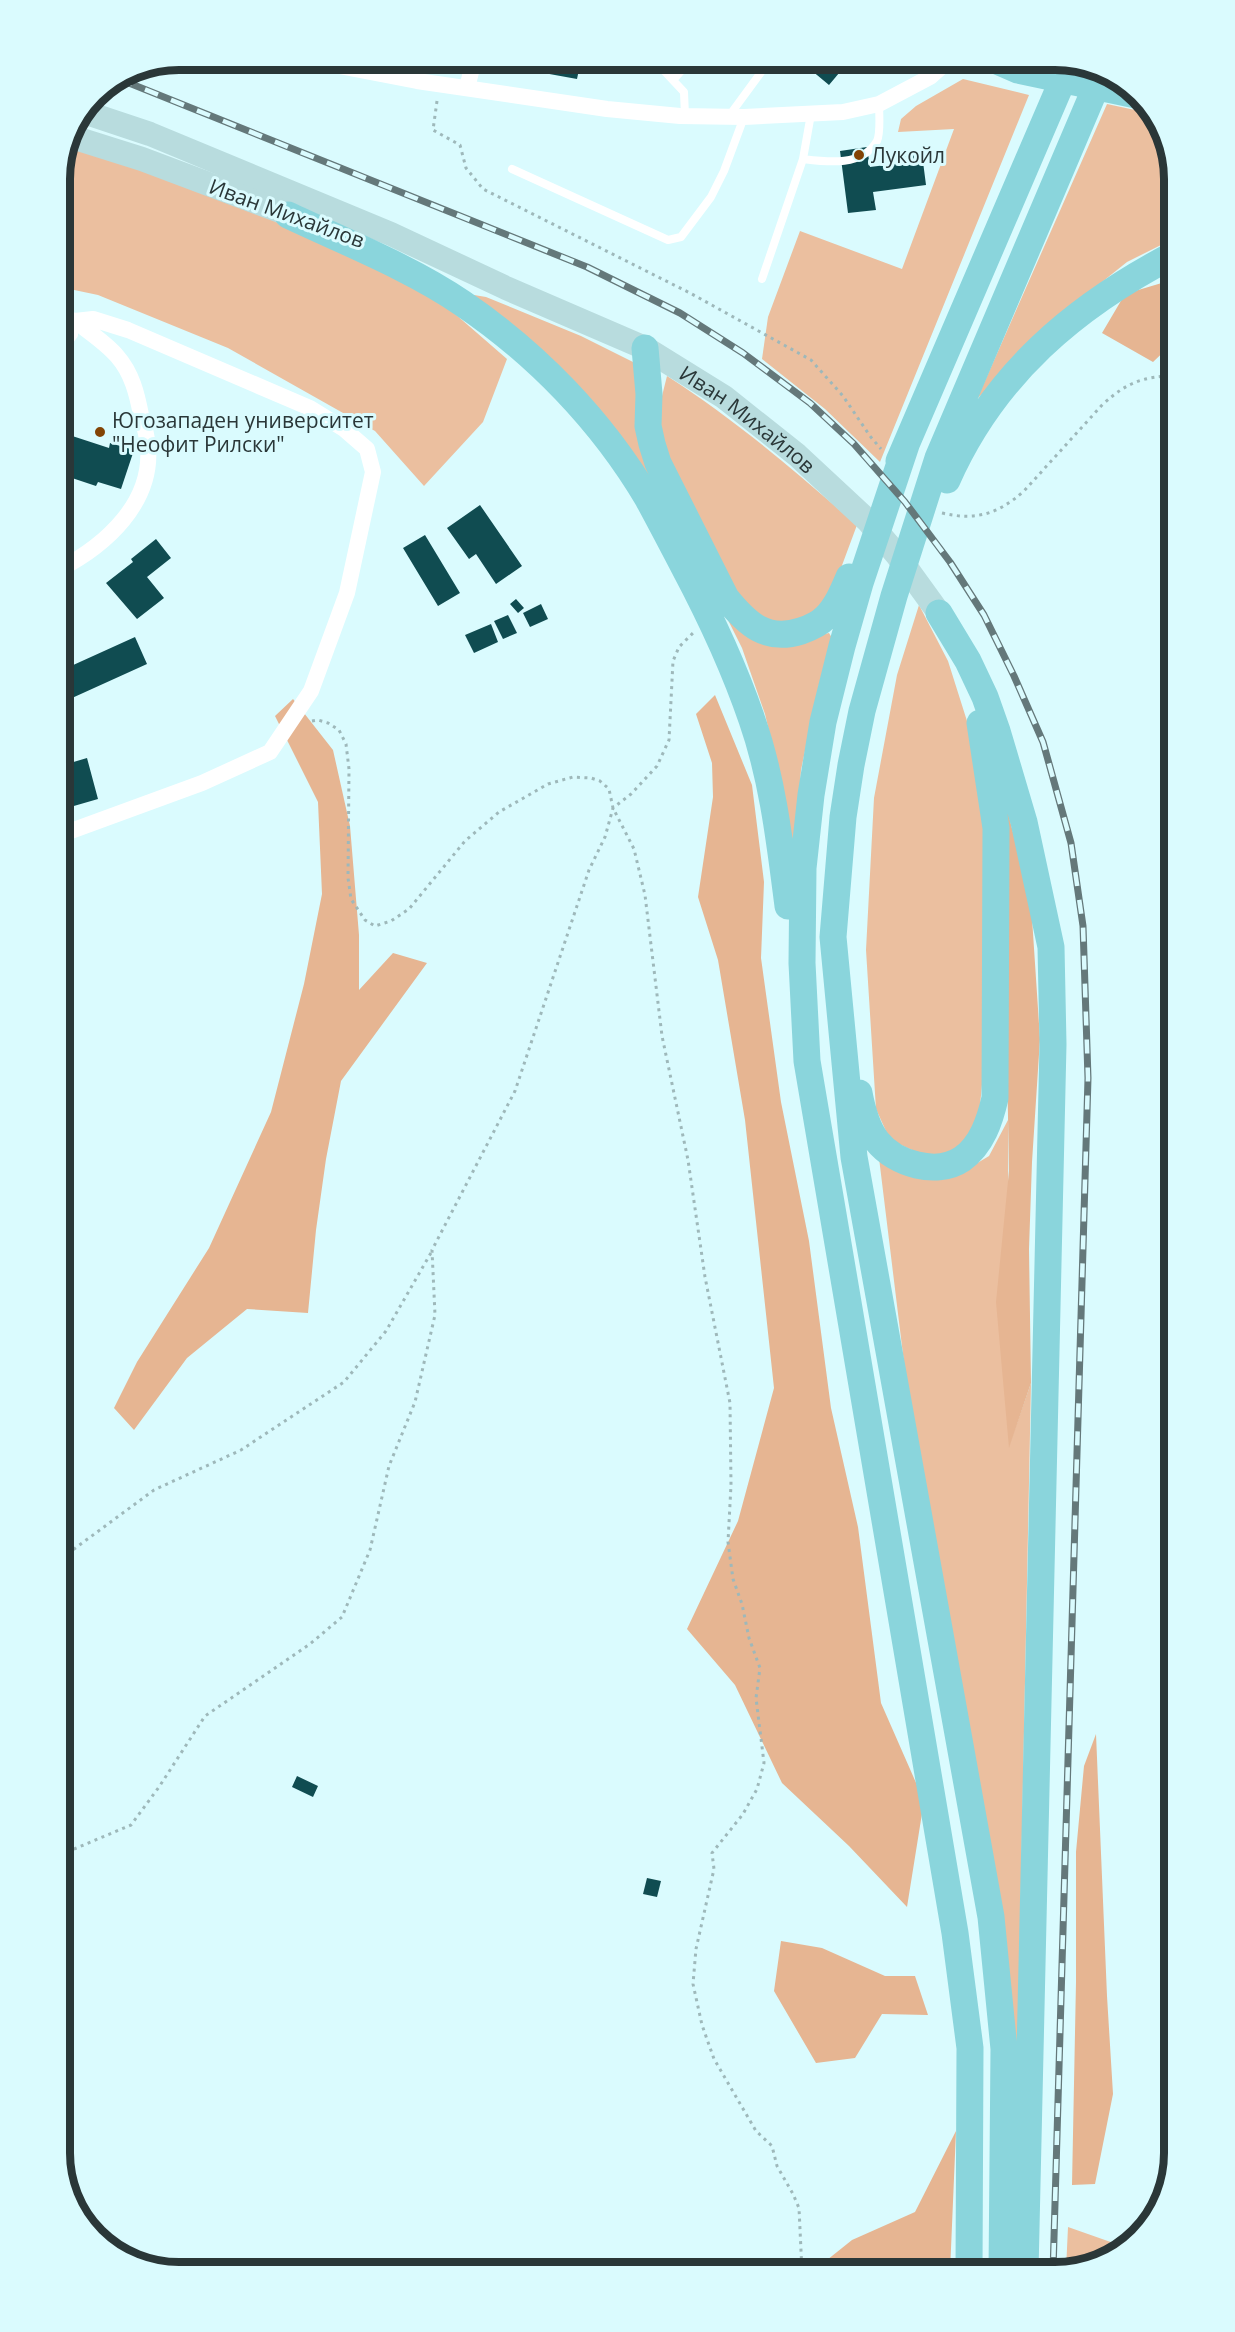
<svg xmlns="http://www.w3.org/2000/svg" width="1235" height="2332" font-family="'Open Sans',sans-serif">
	<rect width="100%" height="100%" fill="#dafbfe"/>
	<path fill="#ebbf9f" d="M963,79l66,16 -149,367 -55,-53 -63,-50 6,-42 32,-86 102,38 52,-140 -56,3 3,-13 15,-13z
		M1107,104l42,9 17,21 9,46v58l-48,24 -70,56 -80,81z
		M67,145l32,9 282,107 73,52 53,46 -24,63 -59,64 -49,-55 -147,-83 -130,-53 -38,-8v-115z
		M474,295l12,2 95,39 58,29 2,18 92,238 87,14 9,-2 3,5 -13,47 -18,85 -9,118 -9,-97 -18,-77 -23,-66 -35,-70 -233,-279z
		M667,376c69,44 129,96 190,149l-29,78 -43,25 -30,-10 -18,-23 -72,-136 -6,-51z
		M919,605l29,56 25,79 15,101 -3,213 -7,72 -17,26 -27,8 -44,-20 -14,-31 -10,-159 8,-152 23,-123z
		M1008,1120l1,326 22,-63 -14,697 -111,-701 -27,-221 75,19 35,-21z
		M1068,2227l54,19 -21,17 -35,7z"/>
	<path fill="#e6b592" d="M1175,279v62l-22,21 -51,-29 23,-39z
		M715,695l37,90 12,97 -3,76 20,144 28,139 22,167 27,119 23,176 43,98 -17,106 -58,-61 -67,-63 -47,-98 -48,-56 51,-108 36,-133 -29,-268 -27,-160 -20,-63 15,-100 -1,-34 -16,-49z
		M293,699l40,51 17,76 9,109v55l34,-37 34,10 -86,118 -15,78 -10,71 -8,83 -61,-4 -60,49 -53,72 -20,-22 23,-46 72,-114 62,-136 33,-128 18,-90 -4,-92 -43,-86z
		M1002,789l29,114 9,136 -8,123 -3,87 2,134 -22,65 -13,-146 13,-131z
		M1096,1734l11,262 6,98 -18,90 -23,1 4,-203v-130l8,-86z
		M781,1941l41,7 63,28h30l13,39 -46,-1 -27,44 -39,5 -42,-72z
		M956,2131l-6,141h-138l40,-32 63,-28z"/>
	<path fill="#104c51" d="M500,60h81l-4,19 -78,-14z
		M808,60h42l-21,25 -24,-20z
		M867,147l3,20 32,-4 -1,-7 21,-2 4,31 -53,7 3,18 -28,3 -8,-62z
		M60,432l49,16 1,-5 24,7 -13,39 -23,-7 -2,4 -36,-12z
		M480,505l42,61 -26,18 -20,-30 -7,5 -22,-31z
		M425,535l35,58 -22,13 -35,-58z
		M156,539l15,19 -24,19 17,21 -27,21 -31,-36 27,-21 -2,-3z
		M516,599l8,9 -6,5 -8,-9z
		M541,604l7,15 -18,8 -7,-14z
		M508,615l9,18 -14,6 -9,-18z
		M491,624l7,18 -24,11 -9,-18z
		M135,637l12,27 -75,34 -12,-27z
		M87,758l11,41 -38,11v-44z
		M297,1776l21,10 -5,11 -21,-10z
		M647,1878l14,3 -4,16 -14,-3z"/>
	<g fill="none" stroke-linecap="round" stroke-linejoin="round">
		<path stroke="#9eb8ba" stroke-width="3" stroke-dasharray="3 4.5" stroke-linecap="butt" d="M437,101l-4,29 27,15 6,23 17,21 207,104 121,67 32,36 27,40 11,13
			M942,513c34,8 56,1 82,-22l79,-87c26,-23 38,-26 72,-29
			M312,721l6,-1 10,3 11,7 7,14 3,25 -1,109 3,21 14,21 10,6 16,-5 18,-12 56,-68 34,-29 49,-28 25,-7 18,1 9,3 9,8 4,19 21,41 11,46 17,141 26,124 17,117 25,126 1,82 -3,57 5,37 9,25 7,34 11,30 -4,30 8,65 -7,26 -14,25 -31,39 2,16 -18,80 -3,35 9,41 12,34 42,72 16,15 5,20 16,28 6,14 3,64
			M60,1556l10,-4 84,-62 87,-40 103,-68 42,-51 46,-80
			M60,1855l71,-30 28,-38 46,-71 105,-72 32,-27 28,-67 19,-84 26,-64 20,-87 -3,-65 83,-159 74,-221 16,-33 8,-29 18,-14 26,-28 12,-26 4,-79 6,-14 15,-15"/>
		<path stroke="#fff" stroke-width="8" d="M654,60l30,32 1,24
			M890,61v-1
			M673,80l18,-20
			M729,116l41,-56
			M803,159c24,3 59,8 74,-18 4,-9 2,-27 2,-37
			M512,169l156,71 13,-3 30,-40 13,-26 20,-54
			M762,279l41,-120 8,-45
			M60,353l14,-18 1,-13"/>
		<path stroke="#fff" stroke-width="16" d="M308,60l109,21 190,28 73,7 64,1 99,-5 36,-8 51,-27 19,-17
			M467,88l7,-28
			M60,569c46,-24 93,-66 88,-123 -1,-10 -4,-21 -7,-31 -4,-21 -9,-42 -24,-59 -11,-13 -28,-24 -42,-35
			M60,835l142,-52 68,-31 41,-61 36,-98 26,-121 -6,-23 -23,-20 -34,-21 -182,-78 -35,-11 -18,2 -15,-4"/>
		<g stroke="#b8dcde" stroke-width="24">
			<path id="s1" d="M84,112l66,22 241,100 115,54 139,60 79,49 73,58 71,66 29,34 42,58"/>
			<path d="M69,136l73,23 162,61"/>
		</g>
		<path stroke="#8ad5dc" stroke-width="27" d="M995,60l23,10 118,25
			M288,215c57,27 123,53 174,88 74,50 140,118 186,196 12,22 24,45 36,68 26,49 50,100 68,153 21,60 28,124 36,186
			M645,348l4,46 -1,32 4,18 6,19 68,135c21,26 40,44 75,33 9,-3 18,-7 25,-14 11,-11 17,-26 23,-40
			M906,445l-46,138 -18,63 -19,76 -12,73 -8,73 -1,95 5,98 148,872 15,115 -1,224
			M899,461l171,-398
			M947,480c47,-106 128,-174 228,-226
			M939,613l29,48 17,36 12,34 27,91 27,125 2,97 -28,1228
			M859,1093c3,16 8,35 18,48 18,23 60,35 85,18 20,-14 28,-39 33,-61l1,-270 -16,-105
			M1002,2272l2,-223 -13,-132 -137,-760 -21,-220 10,-120 8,-52 11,-54 32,-115 44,-138 163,-383"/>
		<defs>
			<path id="rail" d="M119,79l468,188 93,46 63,40 67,50 44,41 51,58 45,60 34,53 30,61 29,66 28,101 12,83 5,152 -35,1194"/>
		</defs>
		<use href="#rail" stroke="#64787a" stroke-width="7"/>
		<use href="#rail" stroke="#dafbfe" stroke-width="4.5" stroke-dasharray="14" stroke-linecap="butt"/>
	</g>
	<g fill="#834405" stroke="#dafbfe" stroke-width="2">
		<circle cx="859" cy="155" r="6"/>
		<circle cx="100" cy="432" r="6"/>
	</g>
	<g text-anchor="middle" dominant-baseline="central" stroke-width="6" stroke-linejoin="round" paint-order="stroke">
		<g font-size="21" fill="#2a3738" stroke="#dafbfe" text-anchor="start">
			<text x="871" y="155">Лукойл</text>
			<text x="112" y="420">Югозападен университет<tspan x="112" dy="24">"Неофит Рилски"</tspan></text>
		</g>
		<g font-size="21" fill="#2a3738" stroke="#dafbfe">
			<text transform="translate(287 213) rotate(20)">Иван Михайлов</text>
			<text stroke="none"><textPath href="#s1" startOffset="734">Иван Михайлов</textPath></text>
		</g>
	</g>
	<path d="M0 0H1235V2332H0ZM179 70H1055A109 109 0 0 1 1164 179V2153A109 109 0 0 1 1055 2262H179A109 109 0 0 1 70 2153V179A109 109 0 0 1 179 70Z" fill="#dafbfe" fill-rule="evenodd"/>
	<path fill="none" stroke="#2a3738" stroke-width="8" d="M179 70H1055A109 109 0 0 1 1164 179V2153A109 109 0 0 1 1055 2262H179A109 109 0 0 1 70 2153V179A109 109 0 0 1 179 70Z"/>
</svg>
